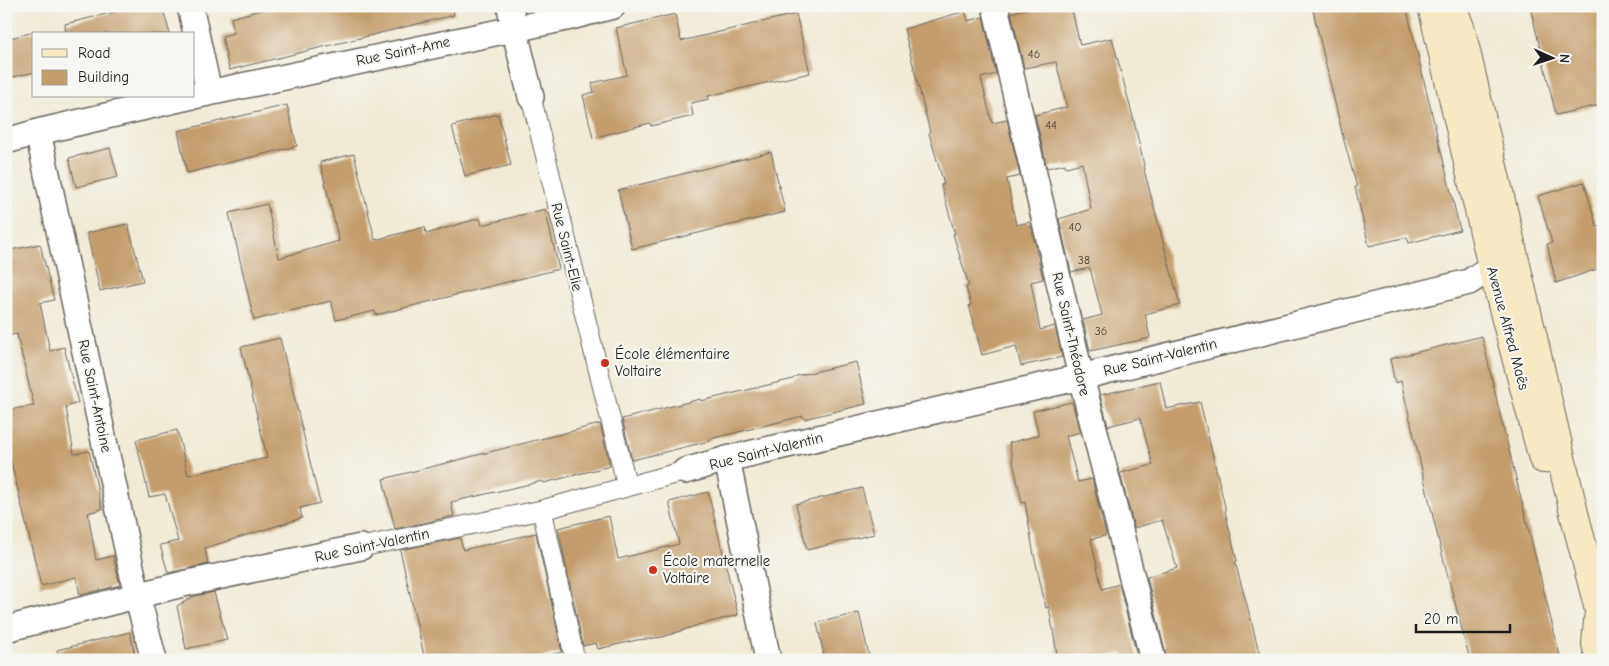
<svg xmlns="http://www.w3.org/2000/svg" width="1609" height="666" font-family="'Comic Neue',sans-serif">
	<rect width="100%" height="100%" fill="#f6f6f2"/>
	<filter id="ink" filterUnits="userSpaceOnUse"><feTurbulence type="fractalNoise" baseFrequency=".02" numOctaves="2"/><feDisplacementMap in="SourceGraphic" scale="10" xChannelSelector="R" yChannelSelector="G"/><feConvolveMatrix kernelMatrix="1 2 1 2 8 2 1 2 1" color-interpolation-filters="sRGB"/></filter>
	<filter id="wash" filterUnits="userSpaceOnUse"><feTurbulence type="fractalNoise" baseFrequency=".0096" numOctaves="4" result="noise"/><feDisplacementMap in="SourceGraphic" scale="20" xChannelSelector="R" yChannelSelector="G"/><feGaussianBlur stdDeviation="1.12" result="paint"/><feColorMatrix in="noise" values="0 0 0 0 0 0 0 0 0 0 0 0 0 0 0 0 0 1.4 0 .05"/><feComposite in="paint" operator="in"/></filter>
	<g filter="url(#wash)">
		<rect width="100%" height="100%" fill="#f1ead6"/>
		<g id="blocks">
			<path fill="#c39e6c" d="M139,6h23l8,28h-104l-1,-10z
				M275,6h178l1,9 -225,55 -7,-34 12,-3 -3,-15z
				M1037,6h34l9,39 32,-7 22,83 11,49h-1l36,135 -35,9 5,24 -60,13 -7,-31 19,-5 -12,-47 -19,4 -12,-53 32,-10 -9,-46 -16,4 -1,-3 -18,4 -12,-53 32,-8 -11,-45 -32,6 -13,-55z
				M1312,6h94l54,224 -51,13 -2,-6 -38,9 -14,-59h2l-13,-46z
				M1530,6h73v98l-47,11z
				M965,11l3,10 15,-4 13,57 -15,4 11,45 15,-3 13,56 -13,3 9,46 14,-3 13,57 -12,3 9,48 15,-4 7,31 -41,9 -5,-20 -34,9 -13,-50h2l-5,-18 3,-1 -16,-52h2l-14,-49 3,-1 -15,-51 1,-1 -26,-103z
				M675,14l6,27 115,-27 14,59 -102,23 1,3 -18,4 2,13 -42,10 -1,-3 -57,15 -10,-43 11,-3 -2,-9 35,-8 -11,-47z
				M34,32v40l-28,7v-40z
				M287,105l10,41 -110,27 -9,-42z
				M498,114l13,51 -46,11 -13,-50z
				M110,148l8,29 -42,10 -7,-29z
				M771,152l14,60 -153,37 -14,-59z
				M354,154l21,86 50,-13 1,7 54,-16 2,7 63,-16 14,60 -183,46 -1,-4 -39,9 -5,-19 -77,19 -25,-107 38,-9 12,54 60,-17 -19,-79z
				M1584,182l13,45 6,-2v42l-47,16 -9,-39 5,-1 -14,-47z
				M128,224l15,57 -43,10 -13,-58z
				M40,244l14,56 -14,3 10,48 14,-4 14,56 -12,4 8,47 15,-3 13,58 -14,4 8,47 17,-4 7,29 -40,10 -4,-18 -35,9 -35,-145v-31l28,-4 -17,-72 -11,2v-85z
				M1482,336l17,74 62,250h-91l-30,-114 -39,-165 -6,2 -5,-24z
				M280,338l40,165 -20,5 2,10 -97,30 3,16 -40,9 -8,-28 18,-4 -13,-47 -16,3 -13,-57 41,-10 11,45 79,-17 -26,-111z
				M856,362l10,42 -62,15 -1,-3 -93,23v2l-78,19 -10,-41 78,-20 1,2 92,-22 3,-3z
				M1160,381l6,28 34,-7 26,109h-1l12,50 -2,1 15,54 11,44h-94l-20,-83 30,-9 -15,-48 -28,8 -14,-55 33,-8 -13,-47 -32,8 -8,-31z
				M1072,402l8,30 -14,4 12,46 14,-3 14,56 -1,1 -14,3 11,50 17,-5 19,76h-14l-1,-7 -26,7h-39l-9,-53 -3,1 -13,-58 -8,-48 -3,1 -13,-60 30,-8 -6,-24z
				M600,424l10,42 -66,17 -1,-2 -92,21 3,14 -59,13 -12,-50z
				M862,488l12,46 -67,16 -11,-46z
				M708,492l30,123 -40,10 -35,12 -26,3 -39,9 -2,-6 -13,3 -25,-118 51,-12 9,43 61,-15 -10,-42z
				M536,533l26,119 -31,8h-106l-25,-110 60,-12 3,12z
				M214,592l13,48 -41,9 -9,-43 18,-10z
				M859,613l11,47h-45l-8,-37z
				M130,632l6,28h-78l-1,-10z"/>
		</g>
	</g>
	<g filter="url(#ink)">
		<use href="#blocks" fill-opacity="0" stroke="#67645d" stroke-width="1"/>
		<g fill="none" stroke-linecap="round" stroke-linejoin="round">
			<defs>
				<path id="pedestrian" d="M531,97l96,389
					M542,510l33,150
					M361,547l181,-37 143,-39"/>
				<path id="minor" d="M190,6l19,86
					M510,6l4,22 17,69
					M995,6l86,371 72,283
					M194,96l377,-79 42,-11
					M38,132l99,463 17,65
					M6,141l32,-9 154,-36
					M727,459l41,201
					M685,471l42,-12 354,-82 388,-95 23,-15 13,-14
					M6,629l177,-45 178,-37"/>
				<path id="secondary" d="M1432,6l60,261 51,192
					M1452,6l9,24 113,483 25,97 -3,34 4,16"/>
			</defs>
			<use href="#pedestrian" stroke="#67645d" stroke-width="21"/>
			<use href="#minor" stroke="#67645d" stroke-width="28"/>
			<use href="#secondary" stroke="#67645d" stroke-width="30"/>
			<use href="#pedestrian" stroke="#fff" stroke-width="19"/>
			<use href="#minor" stroke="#fff" stroke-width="25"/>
			<use href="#secondary" stroke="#f7e9c3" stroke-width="28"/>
		</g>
	</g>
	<g fill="#c8321e" stroke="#f6f6f2" stroke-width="2">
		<circle cx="605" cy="363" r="5"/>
		<circle cx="653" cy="570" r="5"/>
	</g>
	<g text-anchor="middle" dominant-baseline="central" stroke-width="4.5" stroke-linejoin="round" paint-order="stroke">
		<g font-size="12" fill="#463c30">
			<text x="1034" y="54">46</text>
			<text x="1051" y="125">44</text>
			<text x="1075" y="227">40</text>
			<text x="1084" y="260">38</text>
			<text x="1101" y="331">36</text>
		</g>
		<g font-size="15" fill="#1c1c1c" stroke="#f6f6f2">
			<text transform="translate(403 51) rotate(-12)">Rue Saint-Ame</text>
			<text transform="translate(567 247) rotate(76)">Rue Saint-Elie</text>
			<text transform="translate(1508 328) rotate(75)">Avenue Alfred Maës</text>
			<text transform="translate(1071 334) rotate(77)">Rue Saint-Théodore</text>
			<text transform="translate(1160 357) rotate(-14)">Rue Saint-Valentin</text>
			<text transform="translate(95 396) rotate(78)">Rue Saint-Antoine</text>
			<text transform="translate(766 451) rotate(-14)">Rue Saint-Valentin</text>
			<text transform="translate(372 545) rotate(-12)">Rue Saint-Valentin</text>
		</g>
		<g font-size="15" fill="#1c1c1c" stroke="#f6f6f2" text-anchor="start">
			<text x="615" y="354">École élémentaire<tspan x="615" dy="17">Voltaire</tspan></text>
			<text x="663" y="561">École maternelle<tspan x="663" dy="17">Voltaire</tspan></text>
		</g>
	</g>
	<rect width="1609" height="666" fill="none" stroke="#f6f6f2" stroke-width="25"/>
	<rect x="32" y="32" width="162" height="65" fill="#f6f6f2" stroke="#9f9f9c"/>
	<rect x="42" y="49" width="25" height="8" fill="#f7e9c3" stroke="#9f9f9c"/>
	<text x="78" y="58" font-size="15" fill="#1c1c1c">Road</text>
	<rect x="42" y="70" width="25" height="15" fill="#c39e6c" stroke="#9f9f9c"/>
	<text x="78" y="82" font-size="15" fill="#1c1c1c">Building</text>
	<g transform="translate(1552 58) rotate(93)" stroke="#f6f6f2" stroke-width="4" paint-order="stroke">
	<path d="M0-4L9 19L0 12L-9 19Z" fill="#1c1c1c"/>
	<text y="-8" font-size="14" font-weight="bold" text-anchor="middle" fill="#1c1c1c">N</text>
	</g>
	<path d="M1416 624v8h94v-8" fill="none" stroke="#1c1c1c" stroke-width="2.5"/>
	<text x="1424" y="624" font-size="15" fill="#1c1c1c" stroke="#f6f6f2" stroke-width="4" paint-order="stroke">20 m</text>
</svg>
